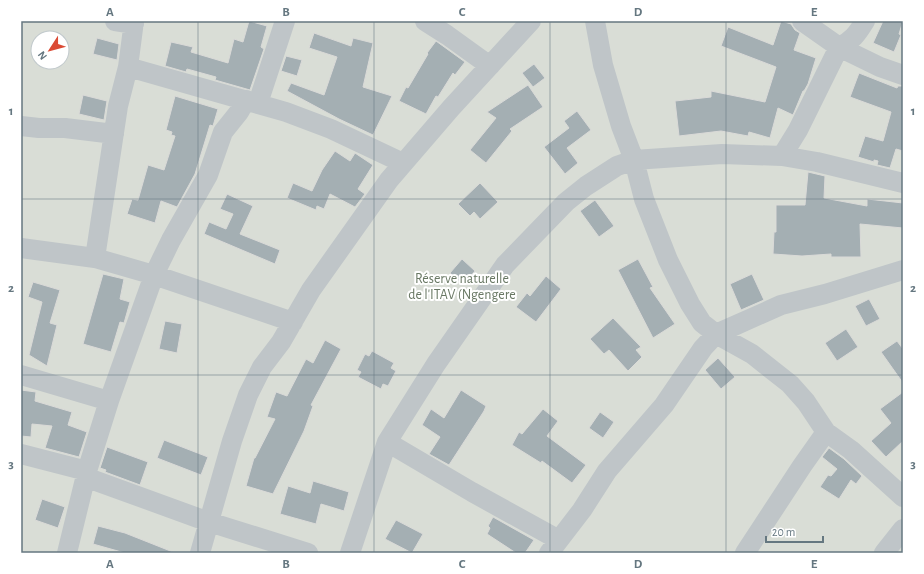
<svg xmlns="http://www.w3.org/2000/svg" width="924" height="574" font-family="'Alegreya Sans',sans-serif">
	<rect width="100%" height="100%" fill="#f9f8f6"/>
	<path fill="#d9ddd6" fill-rule="evenodd" d="M21,21h882v532h-882zM38,38h24v24h-24z"/>
	<path fill="#a4afb3" stroke="#dadad8" d="M249,21l18,5 -6,21 3,2 -14,41 -35,-10 1,-3 -29,-8 -1,3 -21,-6 6,-24 22,5 -2,5 37,11 6,-24 9,3z
		M781,21l10,3 4,6 5,3 -6,17 22,8 -8,26 -4,7h-1l-10,24 -15,-7 -8,30 -21,-6 -1,4 -27,-5 -42,5 -4,-35 36,-4v-6l54,11 11,-35 -55,-21 7,-19 45,18z
		M883,21h20l-4,13 2,1 -7,17 -21,-9z
		M314,33l37,13 2,-8 20,5 -10,44 29,9 -19,39 -34,-16 -52,-28 4,-8 33,12 13,-38 -28,-9z
		M97,38l22,6 -2,16 -24,-6z
		M436,41l29,21 -10,13 -2,-2 -15,24 -2,-1 -10,18 -27,-13 7,-14 2,1 20,-34 -1,-1z
		M286,56l16,4 -5,16 -16,-5z
		M534,64l11,14 -12,9 -11,-14z
		M859,73l38,15 1,-2h5v65l-7,-2 -6,19 -13,-3 1,-4 -4,-1v2l-16,-5 7,-21 18,5 8,-29 -41,-15z
		M528,85l15,22 -33,22 2,2 -26,32 -16,-13 26,-32 -9,-6z
		M83,95l24,6 -3,19 -25,-6z
		M175,96l43,13 -5,17 -3,-1 -15,49 -18,33 -16,-6 -6,22 -28,-9 5,-15 6,1 10,-35 16,5 11,-34 -4,-1 1,-3 -6,-2z
		M577,111l14,19 -24,18 11,15 -13,11 -21,-27 25,-19 -5,-7z
		M335,151l15,10 5,-8 18,12 -15,24 7,5 -10,13 -25,-13 -6,15 -7,-3 -1,4 -29,-12 6,-15 19,8 10,-21z
		M808,172l17,4 -1,22 43,8v-7l36,4v25l-43,-4 1,33h-30v-3l-29,2 -29,-2 1,-22h2v-27h29z
		M480,183l18,19 -18,17 -6,-7 -4,4 -12,-12z
		M227,194l26,12 -13,28 40,16 -5,14 -71,-30 5,-12 17,7 7,-15 -13,-5z
		M595,200l19,26 -15,11 -19,-26z
		M462,259l13,12 -12,14 -13,-12z
		M638,259l15,28 -3,1 25,36 -22,14 -35,-68z
		M103,274l21,5 -4,20 10,3 -6,21 -4,-1 -9,30 -28,-8z
		M752,274l12,26 -23,10 -11,-26z
		M546,276l15,13 -25,33 -20,-15 11,-14 3,3z
		M33,282l27,8 -10,33 7,2 -10,41 -18,-11 13,-53 -14,-5z
		M869,299l11,20 -14,7 -11,-20z
		M613,318l28,29 -5,3 6,7 -14,14 -19,-21 -5,4 -14,-15z
		M165,321l17,3 -5,29 -18,-4z
		M846,329l12,18 -21,14 -12,-18z
		M325,340l16,9 -30,56 2,1 -9,25 -31,63 -27,-8 8,-28h1l20,-39 -8,-2 9,-25 11,4 19,-37 7,4z
		M897,341l6,8v34l-22,-31z
		M372,351l22,12 -3,5 5,3 -8,15 -5,-2 -2,5 -23,-12 3,-5 -4,-2 8,-16 4,2z
		M718,358l17,19 -14,12 -16,-19z
		M21,390l15,2 -1,9 37,11 -4,13 19,7 -8,25 -34,-9 7,-22 -20,-2 -1,13 -10,-1z
		M461,390l25,16 -2,5 -35,54 -20,-11 11,-17 -18,-12 9,-16 13,9z
		M903,392v49l-17,16 -15,-16 20,-18 -11,-14z
		M543,409l15,12 -11,15 39,29 -14,18 -30,-22 -1,2 -29,-18 7,-13 3,2z
		M600,412l14,10 -11,16 -14,-10z
		M164,440l44,17 -7,18 -44,-17z
		M107,447l41,15 -8,23 -35,-13 1,-2 -6,-2z
		M829,448l15,11 18,17 -6,8 -5,-4 -12,19 -19,-12 8,-12 3,1 6,-7 -15,-12z
		M313,481l36,11 -5,19 -23,-7 -5,20 -36,-10 8,-28 22,7z
		M42,499l23,8 -7,21 -23,-8z
		M493,517l41,23 -9,13h-9l-29,-19 3,-6 -2,-2z
		M396,520l27,14 -11,19 -27,-14z
		M98,526l27,7 48,19v1h-48l-32,-9z"/>
	<g fill="none" stroke-linecap="round" stroke-linejoin="round">
		<path stroke="#bfc5c8" stroke-width="20" d="M115,21l19,3
			M425,21l22,14 43,31
			M595,21l8,44 18,61 13,34 10,39 24,61 22,44 12,19 14,11 36,20 38,30 16,18 20,30 25,18 52,47
			M802,21l37,26 41,20 23,8
			M128,67l158,45 45,17 72,34
			M258,103l27,-82
			M21,126l18,2h26l49,6
			M782,156l16,-26 41,-83c13,-6 18,-13 26,-26
			M21,248l74,10 59,17 139,47
			M95,258l23,-152 10,-39 6,-46
			M21,375l88,26
			M387,442l85,50 87,48
			M21,454l66,17
			M85,477l124,45 99,31
			M67,553l20,-82 22,-70 45,-126 17,-35 37,-65 15,-43 16,-20 7,-12
			M200,553l32,-112 16,-46 14,-28 19,-25 30,-52 78,-110 62,-72 80,-87
			M350,553l37,-111 49,-78 69,-99 61,-63 20,-16 31,-20 17,-6 88,-6 60,2 35,6 86,21
			M549,553l33,-43 25,-39 57,-66 39,-57 13,-14 65,-29 44,-11 78,-24
			M745,553l57,-87 24,-34
			M884,553l19,-24"/>
	</g>
	<path fill="none" stroke="#657780" stroke-width="1" stroke-opacity="0.55" d="M198,21v532M374,21v532M550,21v532M726,21v532M21,199h882M21,375h882"/>
	<g text-anchor="middle" dominant-baseline="central" stroke-width="4" stroke-linejoin="round" paint-order="stroke">
		<g font-size="14" fill="#697864" stroke="#fff">
			<text x="462" y="279">Réserve naturelle<tspan x="462" dy="16">de l'ITAV (Ngengere</tspan></text>
		</g>
	</g>
	<rect width="924" height="574" fill="none" stroke="#ffffff" stroke-width="44"/>
	<g transform="translate(50 50) rotate(234)"><circle r="19" fill="#ffffff" stroke="#c1c9cc"/>
	<path d="M0-3L7 15L0 10L-7 15Z" fill="#db4a34"/>
	<text y="-6" font-size="11" font-weight="bold" text-anchor="middle" fill="#657780">N</text>
	</g>
	<path d="M766 536v6h57v-6" fill="none" stroke="#657780" stroke-width="2"/>
	<text x="772" y="536" font-size="12" fill="#657780" stroke="#ffffff" stroke-width="3" paint-order="stroke">20 m</text>
	<rect x="22" y="22" width="880" height="530" fill="none" stroke="#657780" stroke-width="1.5"/>
	<g font-size="13" text-anchor="middle" font-weight="bold" fill="#657780">
		<text x="110" y="16">A</text>
		<text x="286" y="16">B</text>
		<text x="462" y="16">C</text>
		<text x="638" y="16">D</text>
		<text x="814" y="16">E</text>
		<text x="11" y="115">1</text>
		<text x="913" y="115">1</text>
		<text x="11" y="292">2</text>
		<text x="913" y="292">2</text>
		<text x="11" y="468">3</text>
		<text x="913" y="468">3</text>
		<text x="110" y="568">A</text>
		<text x="286" y="568">B</text>
		<text x="462" y="568">C</text>
		<text x="638" y="568">D</text>
		<text x="814" y="568">E</text>
	</g>
</svg>
